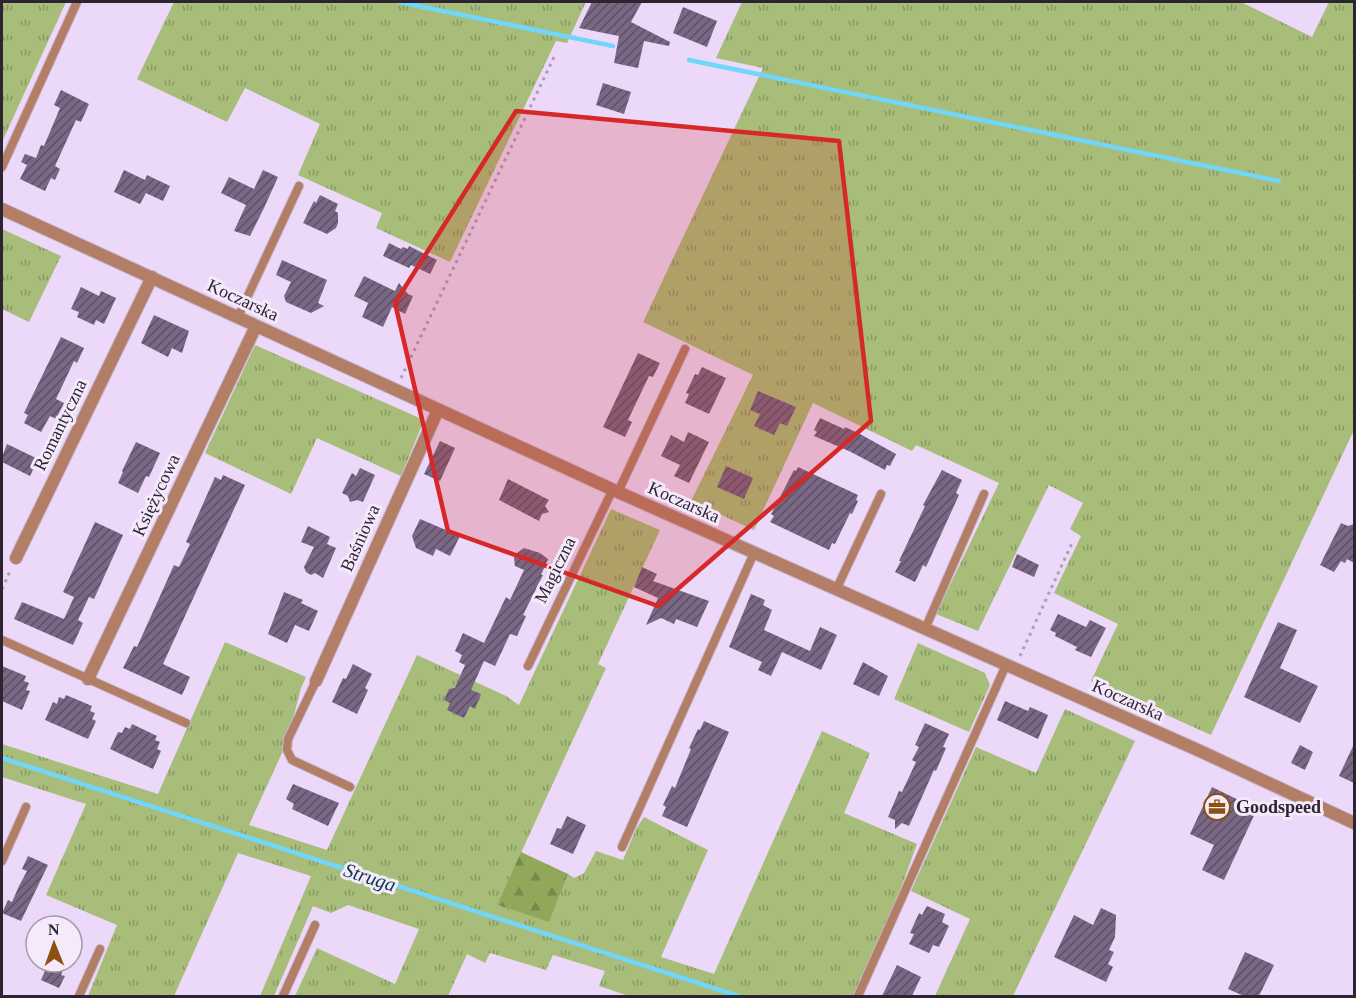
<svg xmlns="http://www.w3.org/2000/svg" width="1356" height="998" font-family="'Times New Roman',serif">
	<defs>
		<pattern id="grass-tufts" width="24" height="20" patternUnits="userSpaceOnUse" patternTransform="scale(1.5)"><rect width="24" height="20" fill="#a8bd79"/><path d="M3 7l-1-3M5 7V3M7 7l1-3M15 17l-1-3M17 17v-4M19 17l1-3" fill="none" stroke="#899964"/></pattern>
		<pattern id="forest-firs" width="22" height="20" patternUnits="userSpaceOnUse" patternTransform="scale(1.5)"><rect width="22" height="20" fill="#91a85b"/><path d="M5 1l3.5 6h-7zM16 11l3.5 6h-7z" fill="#77894c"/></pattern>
		<pattern id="building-hatch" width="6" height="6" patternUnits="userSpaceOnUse" patternTransform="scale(1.5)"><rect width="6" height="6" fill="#796783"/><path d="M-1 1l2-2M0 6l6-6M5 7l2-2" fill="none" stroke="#5e5066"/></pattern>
	</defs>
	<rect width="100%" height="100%" fill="#ecd8f8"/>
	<path fill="url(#grass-tufts)" d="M2,2h64l-64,140z
		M174,2h412l-19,41 -11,-2 -106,221 -74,-34 6,-15 -84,-38 22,-51 -75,-36 -18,34 -90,-43z
		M742,2h499l71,35 17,-35h25v431l-1,-1 -142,303 -120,-54 27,-57 -64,-31 27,-57 -11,-7 13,-26 -34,-18 -71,146 -42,-17 63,-131 -83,-38 -4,6 -99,-48 -59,127 -63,-29 62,-126 -110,-53 120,-254 -47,-10z
		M2,229l59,27 -32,66 -27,-13z
		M255,345l169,75 -23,56 -84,-38 -26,56 -86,-41z
		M611,509l49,21 -62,134 8,4 -109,237 52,16 19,-47 6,4 10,-5 12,-22 27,9 13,-31 8,-12 64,33 -47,107 53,17 108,-243 48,22 -26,60 73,31 -24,66 -39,86h-225l-30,-10 6,-15 -52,-16 -7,15 -56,-17 -5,10 -18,-9 -19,42h-153l22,-48 78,36 24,-55 -71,-24 -17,8 -18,-7 -39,90h-14l51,-120 -73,-23 -64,143h-86l29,-71 -71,-30 40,-91 -84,-27v-33l156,50 67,-152 81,35 -5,11 -14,54 -38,83 78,25 90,-195 89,41 13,9z
		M918,643l67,30 5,12 -21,47 -75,-33z
		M1065,709l70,32 -122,255h-78l35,-77 -59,-28 65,-144 60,26z"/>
	<path fill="url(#forest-firs)" d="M521,852l47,22 -19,48 -52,-17z"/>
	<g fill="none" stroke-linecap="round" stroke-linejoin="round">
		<path stroke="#71d7fa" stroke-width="4.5" d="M399,2l214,44
			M689,60l590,121
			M2,758l736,238"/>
	</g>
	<path fill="url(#building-hatch)" d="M592,2h50l-11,20 39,20 -1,4 -25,-5 -6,27 -24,-5 5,-27 -40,-8z
		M683,7l34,14 -10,26 -34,-14z
		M603,83l28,9 -7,22 -28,-9z
		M61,90l28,14 -8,18 -5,-2 -21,46 5,3 -5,11 -4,-2 -6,13 -25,-12 7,-14 -6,-3 4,-8 11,4 5,-13 3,1 16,-38 -6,-3z
		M124,170l21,10 2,-5 23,11 -7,15 -17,-8 -6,11 -26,-12z
		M263,170l15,7 -14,31 -14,28 -16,-5 12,-26 -25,-12 8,-16 25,12z
		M320,195l18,9 -3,7 3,2v10l-2,5 -9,6 -24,-11 11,-22 2,2z
		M389,243l12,6 2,-2 5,2 1,-3 28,14 -7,14 -19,-9 -2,3 -26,-12z
		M282,260l45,20 -9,23 6,3 -13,7 -25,-11 -2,-6 7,-14 -15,-7z
		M364,276l31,15 4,-8 9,11 5,2 -8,18 -13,-7 -9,20 -21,-10 6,-14 -14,-7z
		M81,287l18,9 2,-5 15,7 -12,26 -8,-4 -2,5 -17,-8 2,-5 -8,-3z
		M154,315l35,16 -7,22 -10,-5 -4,9 -27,-14z
		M61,337l23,11 -7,15 -3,-2 -18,38 8,4 -8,16 -6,-3 -9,16 -17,-9 4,-8 -4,-2z
		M638,353l22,10 -7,14 -4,-1 -21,44 4,2 -7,15 -22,-10z
		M702,367l24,11 -17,36 -24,-11 4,-9 -3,-1 9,-19 3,1z
		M758,391l38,16 -9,19 -7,-3 -6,12 -20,-9 6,-12 -10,-4z
		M820,418l24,11 1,-2 15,7 36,20 -6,12 -3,-1 -2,5 -34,-18 -37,-16 3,-4 -3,-2z
		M688,432l21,10 -20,41 -15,-7 6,-11 -19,-9 10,-21 13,7z
		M440,441l15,7 -15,33 -16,-7z
		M136,442l24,11 -11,24 -3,-1 -8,17 -20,-10 5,-11 -1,-1z
		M7,444l31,15 -8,17 -28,-14v-5z
		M726,466l27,12 -9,21 -27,-12z
		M798,467l60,28 -2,5 2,1 -6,13 -2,-1 -15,31 -3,-1 -3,7 -59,-28 4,-6 -3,-2 6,-11 17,-33 2,1z
		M360,468l15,7 -12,27 -6,-2 -7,2 -2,-6 -6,-3 10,-20 4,3z
		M942,470l20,10 -6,13 3,2 -33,72 -3,-2 -8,17 -20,-10 6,-11h-2l26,-55 -2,-1z
		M223,475l22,10 -82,179 27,13 -8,18 -59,-27 11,-22 3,1 37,-82 5,2 11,-23 -4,-2 29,-65 6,3z
		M508,479l41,21 -4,6 4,6 -7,2 -3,7 -40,-21z
		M420,519l40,17 -10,20 -14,-7 -3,7 -17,-8 -4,-12z
		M95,522l28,13 -29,64 -5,-2 -11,23 5,3 -10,22 -59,-26 8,-17 42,17 10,-22 -11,-5z
		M1341,523l7,3 6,-2v39l-7,-4 -2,4 -4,-2 -7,11 -14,-7z
		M308,526l22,11 -3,7 9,4 -13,30 -8,-5 -4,2 -5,-3 -2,-5 10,-20 -13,-5z
		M524,548l16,5 8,6 -7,16h2l-20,40 3,1 -9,20 -7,-2 -15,32 -11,-5 -13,29 10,4 -6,15 -5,-3 -6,12 -17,-8 3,-7 -6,-3 5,-11 6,-1 10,-23 -6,-3 3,-7 -7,-4 8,-18 21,10 22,-46 4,3 14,-30 -9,-4 -1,-8 3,-5z
		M1017,554l22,11 -5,12 -22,-10z
		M642,567l15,7 -4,7 56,20 -12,26 -21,-8 -2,5 -13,-6 -15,7 12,-27 -24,-11z
		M284,592l19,8 -2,3 17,8 -9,20 -14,-6 -8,18 -19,-9z
		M751,594l14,6 -2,5 9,5 -8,20 46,21 10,-24 17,8 -16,35 -39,-18 -11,24 -13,-6 4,-8 -33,-15z
		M1058,614l28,13 4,-7 16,8 -15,29 -16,-7 2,-3 -22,-11 1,-3 -6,-3z
		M1278,622l19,8 -17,38 38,18 -18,37 -56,-26z
		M863,662l25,14 -9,20 -26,-12z
		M353,664l19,10 -7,14 3,2 -11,24 -25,-12 11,-24 3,1z
		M2,666l24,10 -2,5 5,2 -3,7 4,1 -8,19 -20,-9z
		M66,695l26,11 -2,5 5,2 -3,6 4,2 -8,18 -43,-19 8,-18 4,2 2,-7 5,2z
		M1005,701l23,10 2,-4 18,8 -10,24 -41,-19z
		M704,721l25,11 -42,95 -25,-11 4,-9 -3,-2 9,-19 3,2 16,-39 -2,-1 9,-19 2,1z
		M925,723l24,11 -6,13 3,1 -10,23 -2,-1 -25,56 -7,-3 -7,6v-9l-7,-3 11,-26 3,1 14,-30 -4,-2 7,-13 -4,-2z
		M132,724l25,12 -2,4 5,2 -3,7 4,2 -8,18 -43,-20 8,-17 4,1 3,-6 5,2z
		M1354,744v39l-15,-7z
		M1300,745l13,7 -8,18 -14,-7z
		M293,784l46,19 -11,23 -36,-17 2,-5 -8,-5z
		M1212,787l45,22 -33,71 -22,-10 12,-25 -24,-11z
		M567,816l19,9 -13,29 -23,-10 7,-16 4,1z
		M28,856l20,9 -27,56 -19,-8 6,-13 4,2 7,-16 8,-15 -5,-2z
		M927,906l18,8 -3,8 7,4 -10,21 -6,-2 -4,8 -20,-9 5,-10 -4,-1 9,-20 3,2z
		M1101,908l15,7 -1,22 -6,13 5,2 -6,12 5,3 -7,15 -52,-25 20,-42 19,10z
		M1245,952l29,13 -15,31h-15l-16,-7z
		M49,962h17l-5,13 4,1 -6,12 -18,-8z
		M897,965l24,12 -9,19h-30z"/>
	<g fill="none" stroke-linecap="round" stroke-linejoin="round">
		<defs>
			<path id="service" d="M2,167l75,-165
				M238,317l61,-131
				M618,492l67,-143
				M836,590l45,-96
				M925,629l59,-135
				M2,640l184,83
				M528,666l85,-177
				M316,681l-28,58 -1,11 5,10 58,27
				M622,847l132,-294
				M2,861l24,-54
				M79,996l21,-47
				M283,996l32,-71
				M858,996l148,-331"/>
			<path id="minor" d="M2,209l616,283 582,259 154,72
				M16,558l136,-281
				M88,679l168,-353
				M316,681l122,-271"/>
		</defs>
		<use href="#service" stroke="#c6b4d0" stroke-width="10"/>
		<use href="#minor" stroke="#c6b4d0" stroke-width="14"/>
		<path stroke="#ae9eb7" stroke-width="3" stroke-dasharray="3 4.5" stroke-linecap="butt" d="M401,378l155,-325
			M2,589l9,-20
			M1020,656l53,-115"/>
		<use href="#service" stroke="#b27e65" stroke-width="8"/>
		<use href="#minor" stroke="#b27e65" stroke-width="12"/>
	</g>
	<path fill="#d62828" fill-opacity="0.2" stroke="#d62828" stroke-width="4.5" stroke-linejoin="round" d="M516,111l323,30 32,280 -213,185 -210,-75 -53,-228z"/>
	<defs>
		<symbol id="office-ring" viewBox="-11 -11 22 22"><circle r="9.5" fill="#f5e9fc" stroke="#8c510e" stroke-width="1.5"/><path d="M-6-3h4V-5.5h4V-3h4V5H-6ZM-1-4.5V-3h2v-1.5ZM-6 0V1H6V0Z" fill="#8c510e"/></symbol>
	</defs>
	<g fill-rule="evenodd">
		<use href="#office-ring" x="1202" y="792" width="30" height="30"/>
	</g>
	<g text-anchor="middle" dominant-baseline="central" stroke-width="6" stroke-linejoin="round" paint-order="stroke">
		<g font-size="18" fill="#2c2430" stroke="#f5e9fc">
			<text transform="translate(243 300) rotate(25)">Koczarska</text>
			<text transform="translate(60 425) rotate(-64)">Romantyczna</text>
			<text transform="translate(156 495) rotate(-65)">Księżycowa</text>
			<text transform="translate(684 502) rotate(24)">Koczarska</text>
			<text transform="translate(360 538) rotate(-66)">Baśniowa</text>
			<text transform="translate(555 570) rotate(-64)">Magiczna</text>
			<text transform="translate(1128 700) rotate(24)">Koczarska</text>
		</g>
		<g font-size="18" font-weight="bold" fill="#2c2430" stroke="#f5e9fc" text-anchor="start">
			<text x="1236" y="807">Goodspeed</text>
		</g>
		<g font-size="20" font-style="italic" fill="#073846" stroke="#f5e9fc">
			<text transform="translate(370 877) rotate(18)">Struga</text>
		</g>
	</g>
	<rect width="1356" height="998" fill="none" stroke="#2c2430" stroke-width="6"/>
	<g transform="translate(54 944) rotate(359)"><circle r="28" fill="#f5e9fc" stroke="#a59aaa" stroke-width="1.5"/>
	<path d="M0-4.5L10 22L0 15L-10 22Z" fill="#8c510e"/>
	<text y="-9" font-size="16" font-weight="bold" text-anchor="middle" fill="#2c2430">N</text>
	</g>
</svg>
